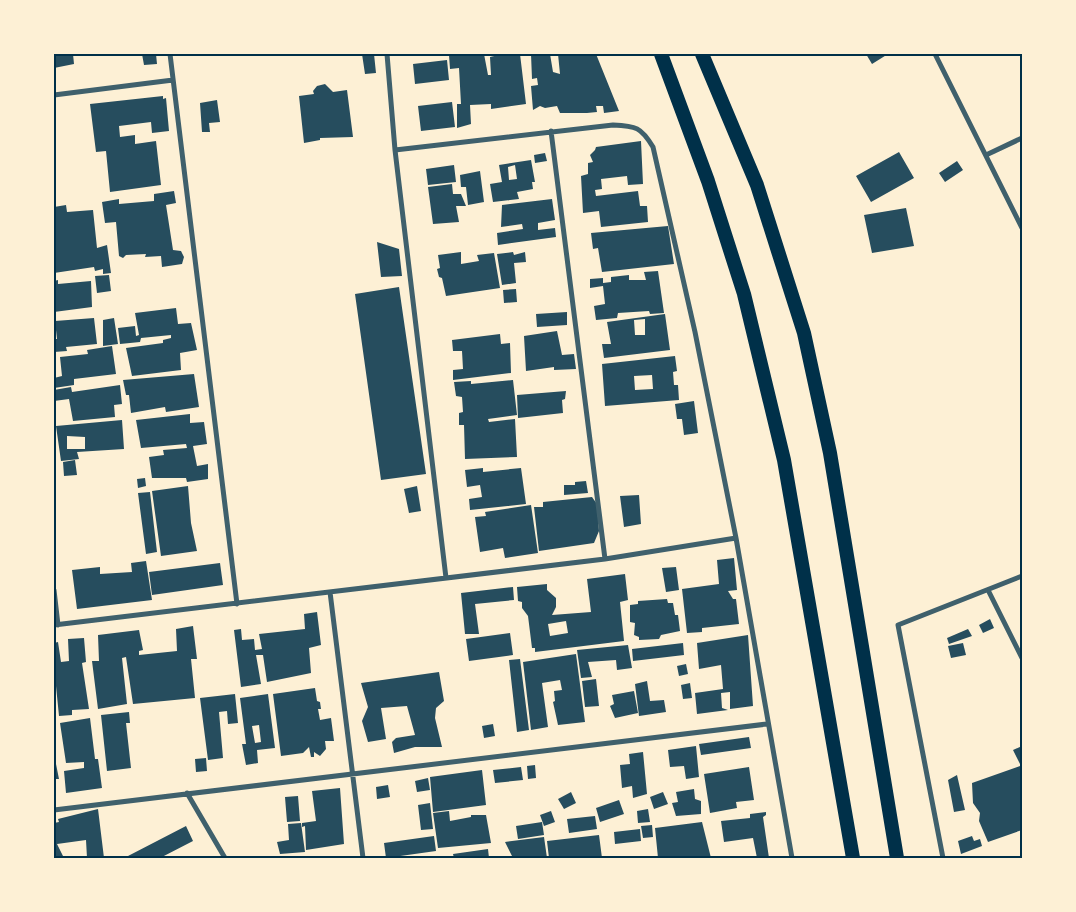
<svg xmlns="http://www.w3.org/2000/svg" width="1076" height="912" font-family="Quicksand,sans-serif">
	<rect width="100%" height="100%" fill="#fdf0d5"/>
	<path fill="#264d5e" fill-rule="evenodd" d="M54,54h19l1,10 -20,4z
		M142,54h14l1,10 -13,1z
		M362,54h12l2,19 -11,1z
		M484,54l4,21h3l-1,-18 13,-3h17l6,50 -35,5v-5l-21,1 1,19 -14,4v-24h4l-2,-36 -9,1 -1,-14z
		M531,54h19l3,18 7,2 -2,-20h38l23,57 -15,2 -1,-7h-7l1,6 -10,1h-27l-3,-7 -12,2 -5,-2 -7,4 -2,-24 7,-1 -1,-7 -5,1z
		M866,54h22l-16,10z
		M447,60l2,20 -34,4 -2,-20z
		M325,84l8,8 14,-2 6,47 -33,1v2l-16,3 -5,-47 15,-2 -1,-3 4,-5z
		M163,96v3l3,-1 3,33 -17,2 -1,-11 -32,4 1,11 15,-2v9l21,-3 5,44 -51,7 -4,-41 -10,1 -6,-48z
		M217,100l3,22 -11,1 1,9h-8l-2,-29z
		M452,102l3,25 -34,4 -3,-25z
		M641,141l2,43 -15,1 -1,-9 -26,3 1,10 -7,1 1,6 42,-5 2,15h7l1,16 -47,5 -2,-16 -16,2 -2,-37 7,-2v-11l5,-1 -3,-7 5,-5 1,-3z
		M899,152l15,26 -43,24 -15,-26z
		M545,153l2,8 -12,2 -1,-8z
		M531,160l4,22h-3l1,7 -16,3 2,7 -26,3 -3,-18 12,-2 -3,-17zM515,165l2,14 -8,1 -1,-13z
		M957,161l6,9 -18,12 -6,-9z
		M454,165l2,17 -28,3 -2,-16z
		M480,171l4,31 -16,3 -2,-18h-5l-1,-12z
		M452,184l1,10h8l5,12h-10l3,16 -26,2 -5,-37z
		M174,191l2,12 -10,2 7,45 8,1 3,6 -2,7 -20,3 -1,-11 -16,1 1,-3 -20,1 -3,3 -4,-2 -3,-34 -11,1 -3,-21 17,-3v5l35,-3v-7z
		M552,199l3,21 -17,3v7l17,-2 1,9 -58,8 -1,-12 26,-4 -1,-5 -21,3 1,-22z
		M66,205l1,7 26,-2 4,38 10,-3 4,28 -8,1v-5l-8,2 -1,-4 -40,6v-66z
		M906,208l8,38 -42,7 -8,-38z
		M668,226l6,38 -72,8 -4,-24 -5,1 -2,-16z
		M377,242l22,7 3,27 -21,1z
		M461,252v12l18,-3 -2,-6 17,-2 6,35 -54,8 -4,-18 -3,-1 -2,-8 3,-1 -2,-13z
		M513,252l1,3 11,-3 1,10 -12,1 2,20 -14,2 -5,-31z
		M658,271l6,42 -14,1 -1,-3 -31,2 -1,5 -21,2 -2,-14 11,-2 -2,-18 -13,2v-9l13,-1v5l8,-1v-5l18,-2v5h17l-2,-8z
		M109,275l2,16 -14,2 -2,-17z
		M58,280v4l33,-3 1,26 -38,5v-31z
		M399,287l27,187 -45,6 -26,-186z
		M516,289l1,13 -13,1 -1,-13z
		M176,308l2,16 13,-1 6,27 -17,3 1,17 -49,6 -6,-28 37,-5v-3l8,-2v-3l-30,3 -1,4 -20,2 -2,-16 17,-2 1,10 3,-1 -4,-22z
		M567,312v13l-30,2 -1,-13z
		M665,314l5,36 -66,8 -2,-14h9l-4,-22zM645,319v16h-10l-1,-15z
		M94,318l3,26 -31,3 1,4 -13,1v-13h3l-2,-18z
		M114,318l4,26 -15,2v-26z
		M557,331l5,24 12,-1 2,15 -22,1v-3l-28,4 -2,-35z
		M500,334l1,10 9,-1 1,30 -58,7v-10l10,-1 -1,-18h-9l-1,-11z
		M112,346l4,28 -42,5v6l-20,3v-10l8,-2 -2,-19 28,-3 -1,-4z
		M675,356l2,15 -4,1 1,13h4l1,15 -74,6 -3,-42zM652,375l1,14 -18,1 -1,-14z
		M194,374l5,33 -33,5 -1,-5 -34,6 -2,-18h-3l-3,-15z
		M513,380l4,35 -29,4 1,3 26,-3 2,38 -52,2 -1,-34h-5v-12l4,-1 -1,-15 -6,-1 -2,-14 17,-1v3z
		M120,385l2,19 -8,1 1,12 -42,4 -4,-22 -15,2v-11l17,-3 1,5z
		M566,391l-1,8 -3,1 1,13 -45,5 -1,-23z
		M694,401l4,32 -14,2 -2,-16h-5l-2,-15z
		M190,414v9l14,-1 3,22 -14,2 4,20 11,-2v15l-21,3 -1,-4h-34l-3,-21 15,-2 -1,-5 24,-2 -1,-4 -45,4 -5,-28z
		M122,420l2,29 -47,3 2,7 -18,2 -5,-35zM67,436l18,1v12h-18z
		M75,460l2,15 -13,1 -1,-14z
		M483,468v4l38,-4 5,36 -56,6 -1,-11 13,-2 -2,-12 -13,2 -2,-17z
		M145,478l1,8 -8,2 -1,-9z
		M586,481l2,12 -24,2v-10h11v-3z
		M188,486l3,37 6,28 -36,5 -9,-65z
		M417,486l4,25 -12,2 -5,-24z
		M150,492l7,60 -11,2 -8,-61z
		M639,495l2,29 -17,3 -4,-31z
		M592,497l5,7 2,27 -5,12 -55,8 -5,-44h9v-5z
		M531,505l7,48 -33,5 -2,-10 -23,4 -5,-35 11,-1 -1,-4z
		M734,558l3,32 -9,1 5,8h3l3,25 -37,4v4l-15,1 -5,-44 37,-5 -2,-24z
		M146,561l6,39 -75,9 -5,-39 28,-3v7l32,-2 -1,-9z
		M220,563l3,22 -71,10 -3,-23z
		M676,567l3,23 -13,2 -4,-24z
		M625,574l3,26 -8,2 4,39 -89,11v-4h-3l-4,-32 -6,-8v-6l-4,-1 -1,-14 30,-3v6l9,8v9l-4,8 39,-3 -4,-33zM566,621l2,12 -18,3 -2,-12z
		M513,587l1,13 -39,4 4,30h-14l-4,-41z
		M667,599l1,4h5l2,12h3l2,16 -19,4 -2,4 -20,1v-3l-5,-2 1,-12 -5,-1v-17l8,-1v-3z
		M317,612l4,33 -12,3 2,25 -44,9 -4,-27h-7l5,29 -20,3 -7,-57 7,-1 1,11 12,-1 1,11 7,-1 -3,-15 46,-5 -1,-15z
		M990,619l4,9 -11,5 -4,-8z
		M193,626l4,33h-6l4,39 -62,6 -7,-47 -4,1 5,46 -29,5 -6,-48h7l-1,-26 41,-5 4,20 -4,1v4l38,-4 -1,-22z
		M968,629l4,7 -23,8 -2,-6z
		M510,633l3,22 -44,6 -3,-22z
		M748,635l5,71 -23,3v-17l-9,1 1,15 6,2 -31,4 -2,-21 28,-4 -2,-24 -22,4 -2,-26z
		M84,638l2,24 -4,1 7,46 -17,1v5l-13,1 -3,-30h-2v-43l4,-1 3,20 8,-1 -1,-22z
		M683,643l1,12 -51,6 -1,-12z
		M963,643l3,12 -15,3 -3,-12z
		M628,645l4,23 -15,2 -1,-10 -28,2 4,15 -11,1 -4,-28z
		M576,654l9,68 -27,3 -5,-23 2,-1 -1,-10 8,-1 -2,-10 -18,3 6,44 -17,3 -8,-68z
		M520,659l9,71 -12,2 -8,-72z
		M686,664l2,10 -9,2 -2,-10z
		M439,672l5,29 -8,7 -1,10 7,29h-27l-21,6 -2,-11 4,-4 19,-3 -8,-29 -26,2 5,31 -18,3 -6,-21 6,-14 -7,-24z
		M596,679l3,27 -14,1 -3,-26z
		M647,681l3,20 14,-1 2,12 -27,4 -4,-32z
		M690,683l2,15 -9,1 -2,-14z
		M315,688l2,13 3,1 1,7h-3l2,11 11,-2 3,23h-9l1,8 -6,7 -6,-4v5h-3l-2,-10 -6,6 -22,3 -8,-62z
		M634,691l4,22 -23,5 -5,-12 4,-2 -2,-9z
		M235,694l3,29 -10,1 -1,-13 -8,1 4,46 -15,2 -8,-62z
		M268,694l7,54 -18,2 1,13 -12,2 -4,-21h4l-6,-46zM259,725l2,17 -6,1 -3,-17z
		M129,712l1,11h-4l5,45 -24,3 -6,-56z
		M90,718l5,41h3l4,29 -36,5 -2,-22 20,-3v-6l-18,1 -6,-40z
		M493,724l2,12 -11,2 -2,-12z
		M749,737l2,11 -50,7 -2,-11z
		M696,746l3,31 -13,2 -2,-13 -14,1 -2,-17z
		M1022,746v17l-2,1 -7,-14z
		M643,752l4,42 -14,4 -1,-12 -10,2 -2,-23 10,-1 -1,-10z
		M54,754l5,25h-5z
		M206,758l1,13 -11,1 -1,-13z
		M535,765l1,13 -8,1 -1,-13z
		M1020,766l2,9v55l-34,12 -9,-21 1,-8 -7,-10 -1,-20z
		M521,767l2,13 -28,3 -2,-13z
		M749,767l5,33 -18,2 1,6 -27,5 -6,-39z
		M482,770l4,35 -53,7 -3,-35z
		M957,775l8,35 -11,2 -6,-32z
		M428,778l2,12 -13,2 -2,-11z
		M388,785l2,12 -13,2 -1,-12z
		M340,788l4,56 -38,6 -1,-24 -3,1v-4l14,-2 -4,-30z
		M694,789l1,10 6,2v13l-25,2 -4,-13 6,-1 -2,-10z
		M571,792l5,11 -12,6 -6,-10z
		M663,792l5,12 -14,5 -4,-12z
		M298,796l2,25 -13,1 -2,-25z
		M619,800l5,14 -24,8 -4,-14z
		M430,803l3,26 -12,1 -3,-25z
		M98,809l6,49h-17l-1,-18 -29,4 7,14h-10v-35l5,-1 -1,-3z
		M648,809l2,13 -12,1 -1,-12z
		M449,811l1,10 21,-4v-2h15l5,28 -53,5 -5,-35z
		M551,811l4,11 -11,4 -4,-11z
		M766,812v3l-3,2 6,41h-12l-4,-20 -29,4 -3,-21 29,-3v-4z
		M595,816l2,13 -28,4 -2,-14z
		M542,822l2,13 -26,4 -2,-13z
		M702,822l9,36h-53l-3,-30z
		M301,823l4,29 -25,2 -3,-12 12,-2 -1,-16z
		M652,825l1,12 -10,1 -2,-12z
		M186,826l7,15 -33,17h-31l-1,-2z
		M640,829l1,12 -26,3 -1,-12z
		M599,835l3,23h-53l-2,-17z
		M434,836l2,15 -50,7 -2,-15z
		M972,836l2,5 6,-2 2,7 -21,8 -3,-13z
		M544,837l3,21h-34l-8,-16z
		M488,849l1,9h-35l-1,-4z"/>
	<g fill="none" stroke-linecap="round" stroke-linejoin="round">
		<path stroke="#3f606c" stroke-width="5" d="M170,54l67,550
			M387,54l8,96 51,428
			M935,54l87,174
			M54,95l119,-15
			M551,131l54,428
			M395,150l218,-25c23,1 28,2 40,22l42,185 41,206 56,320
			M986,155l36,-17
			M54,590l4,35
			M988,590l34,68
			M330,592l33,266
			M54,625l551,-66 131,-21
			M187,793l38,65
			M54,810l713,-86
			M943,858l-45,-233 124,-49"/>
		<path stroke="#003049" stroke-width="14" d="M661,54l47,127 36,113 40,166 69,398
			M702,54l55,131 47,148 26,120 67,405"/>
	</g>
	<rect width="1076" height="912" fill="none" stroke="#fdf0d5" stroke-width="110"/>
	<rect x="55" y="55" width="966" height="802" fill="none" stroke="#003049" stroke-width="2"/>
</svg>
